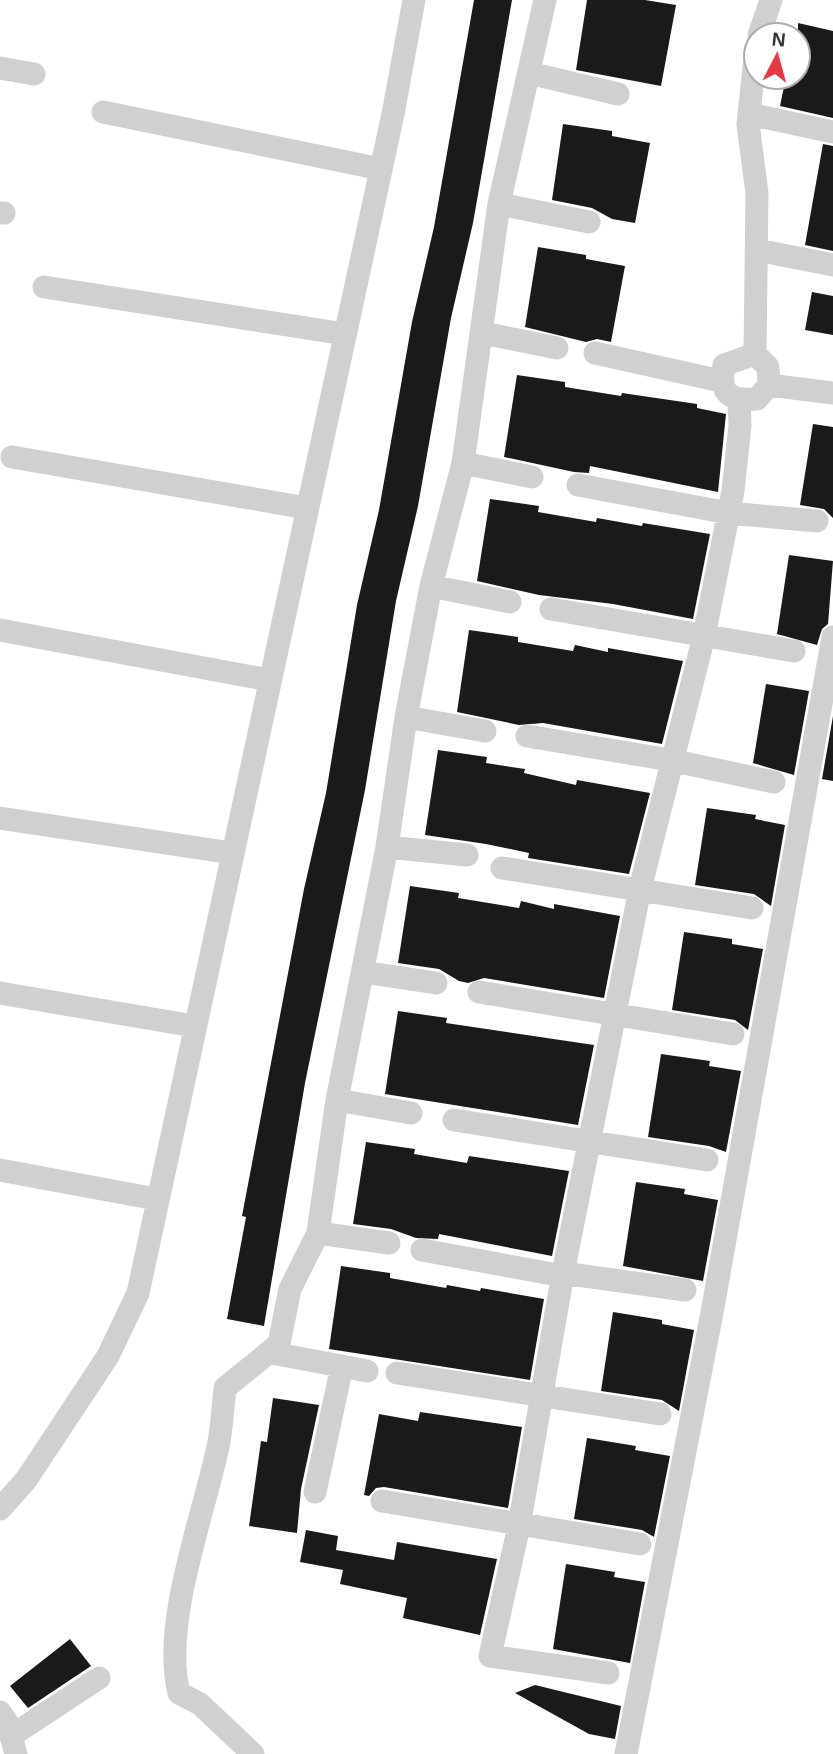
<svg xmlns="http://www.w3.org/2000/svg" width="833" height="1754" font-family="Helvetica,sans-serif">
	<rect width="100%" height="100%" fill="#fff"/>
	<path fill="#1a1a1a" d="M474,0h38l-39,223 -22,95 -33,188 -22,95 -31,189 -60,293 -41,243 -37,-7 19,-102 -4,-1 62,-327 22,-96 31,-188 22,-95 33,-188 22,-95z
		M587,0h58l31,5 -15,81 -85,-16z
		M798,23l35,8v87l-53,-12 6,-29h12z
		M563,124l49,7v5l38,7 -15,80 -23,-4 -20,-11 -40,-8z
		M823,144l10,2v105l-28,-6z
		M538,247l48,8v4l39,7 -14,76 -14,-3 -11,3 -61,-15z
		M812,292l21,4v39l-28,-5z
		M517,375l48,7v5l56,9 1,-3 75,11v4l29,6 -8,78 -128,-26 -1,7 -15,-1 -70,-15z
		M813,424l20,3v91l-9,-9 -24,-4z
		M490,499l49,7 -1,6 58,10 1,-4 45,8 1,-3 67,11 -17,85 -80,-15 -74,-9 -62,-14z
		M789,555l44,6 -5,63 -6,5 -5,16 -40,-11z
		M469,630l49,7v5l55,9 2,-6 33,7v-4l75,13 -21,83 -119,-21 -24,2 -62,-13z
		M766,684l43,7 -15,84 -41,-12z
		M833,716v65l-11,-2z
		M438,750l49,7 -1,6 39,6 -1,4 52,12 1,-5 73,13 -21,81 -101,-16 1,-5 -43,-9 -61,-9z
		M707,808l49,7 -1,4 30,6 -14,81 -17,-12 -59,-9z
		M410,886l49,7 -1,5 61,10 2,-7 33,8v-5l66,12 -16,82 -120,-20 -16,5 -9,-2 -20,-12 -41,-6z
		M684,932l48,7v5l31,5 -15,81 -13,-10 -63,-10z
		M398,1011l49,7 -1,5 148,22 -16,80 -193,-31z
		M661,1054l49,7 -1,5 32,5 -15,81 -17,-6 -61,-9z
		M366,1142l49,7 -1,5 53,9 2,-7 100,15 -17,85 -113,-22 -1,5 -22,-1 -25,-9 -38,-5z
		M636,1182l49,7 -1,5 34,6 -15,81 -80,-15z
		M341,1266l49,7v5l56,10 1,-3 33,6 1,-3 63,11 -14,81 -201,-31z
		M613,1312l49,8v4l32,6 -15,81 -17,-11 -61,-9z
		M273,1398l46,7 -18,84 -4,44 -48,-7 12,-85 6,1z
		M420,1412l102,15 -14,81 -124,-21 -8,1 -7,8 -5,-1 15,-81 39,7z
		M587,1438l49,8 -1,4 35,6 -16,81 -12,-7 -68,-11z
		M306,1530l32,6 -2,14 58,10 3,-18 100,17 -17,76 -77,-17 4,-20 -67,-14 3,-14 -43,-8z
		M566,1564l49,8 -1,5 31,5 -15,81 -77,-14z
		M70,1639l21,27 -63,42 -18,-22z
		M535,1685l86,21 -6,33 -26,-5 -74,-41z"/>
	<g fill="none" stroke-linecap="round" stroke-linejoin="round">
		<path stroke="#d0d0d0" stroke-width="23" d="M759,35l12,-35
			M0,68l34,6
			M529,73l89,21
			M103,112l278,57
			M749,114l84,18
			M499,204l90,18
			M0,213h4
			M757,250l76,15
			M44,287l301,47
			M483,333l74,15
			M595,353l126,28
			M755,354l2,-161 -9,-69 8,-76
			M755,354l13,13 1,18 -12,14c-28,2 -38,-5 -33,-34z
			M769,385l64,8
			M12,457l295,51
			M463,463l69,14
			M578,485l151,28 88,8
			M431,586l79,16
			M551,609l243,42
			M0,630l269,50
			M406,717l79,14
			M527,736l143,24 104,22
			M0,818l232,35
			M387,847l80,8
			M502,868l250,40
			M363,972l73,11
			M479,992l254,42
			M0,993l194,33
			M337,1100l74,13
			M454,1120l253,40
			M0,1170l156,29
			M318,1233l71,10
			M422,1250l141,26
			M563,1273l122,17
			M272,1353l95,18
			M397,1373l263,41
			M315,1492l27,-126
			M382,1501l258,43
			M0,1509l26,-29 82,-124 30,-63 255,-1179 21,-114
			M608,1673l-118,-17 29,-130 44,-253 77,-384 64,-253 29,-145 7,-66 -1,-25
			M0,1712l7,10 9,32
			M11,1736l88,-58
			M253,1754l-53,-50 -21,-11c-18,-69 26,-181 40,-251 3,-18 4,-36 6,-54l54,-44 11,-55 28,-56 19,-133 50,-253 19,-130 25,-131 32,-123 36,-259 46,-204
			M626,1754l85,-436 122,-681"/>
	</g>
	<g transform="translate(777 56) rotate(6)"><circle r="33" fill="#ffffff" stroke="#adadad" stroke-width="2"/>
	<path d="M0-5L12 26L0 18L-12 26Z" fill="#e63946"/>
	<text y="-10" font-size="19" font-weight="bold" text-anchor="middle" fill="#333333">N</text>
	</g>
</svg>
